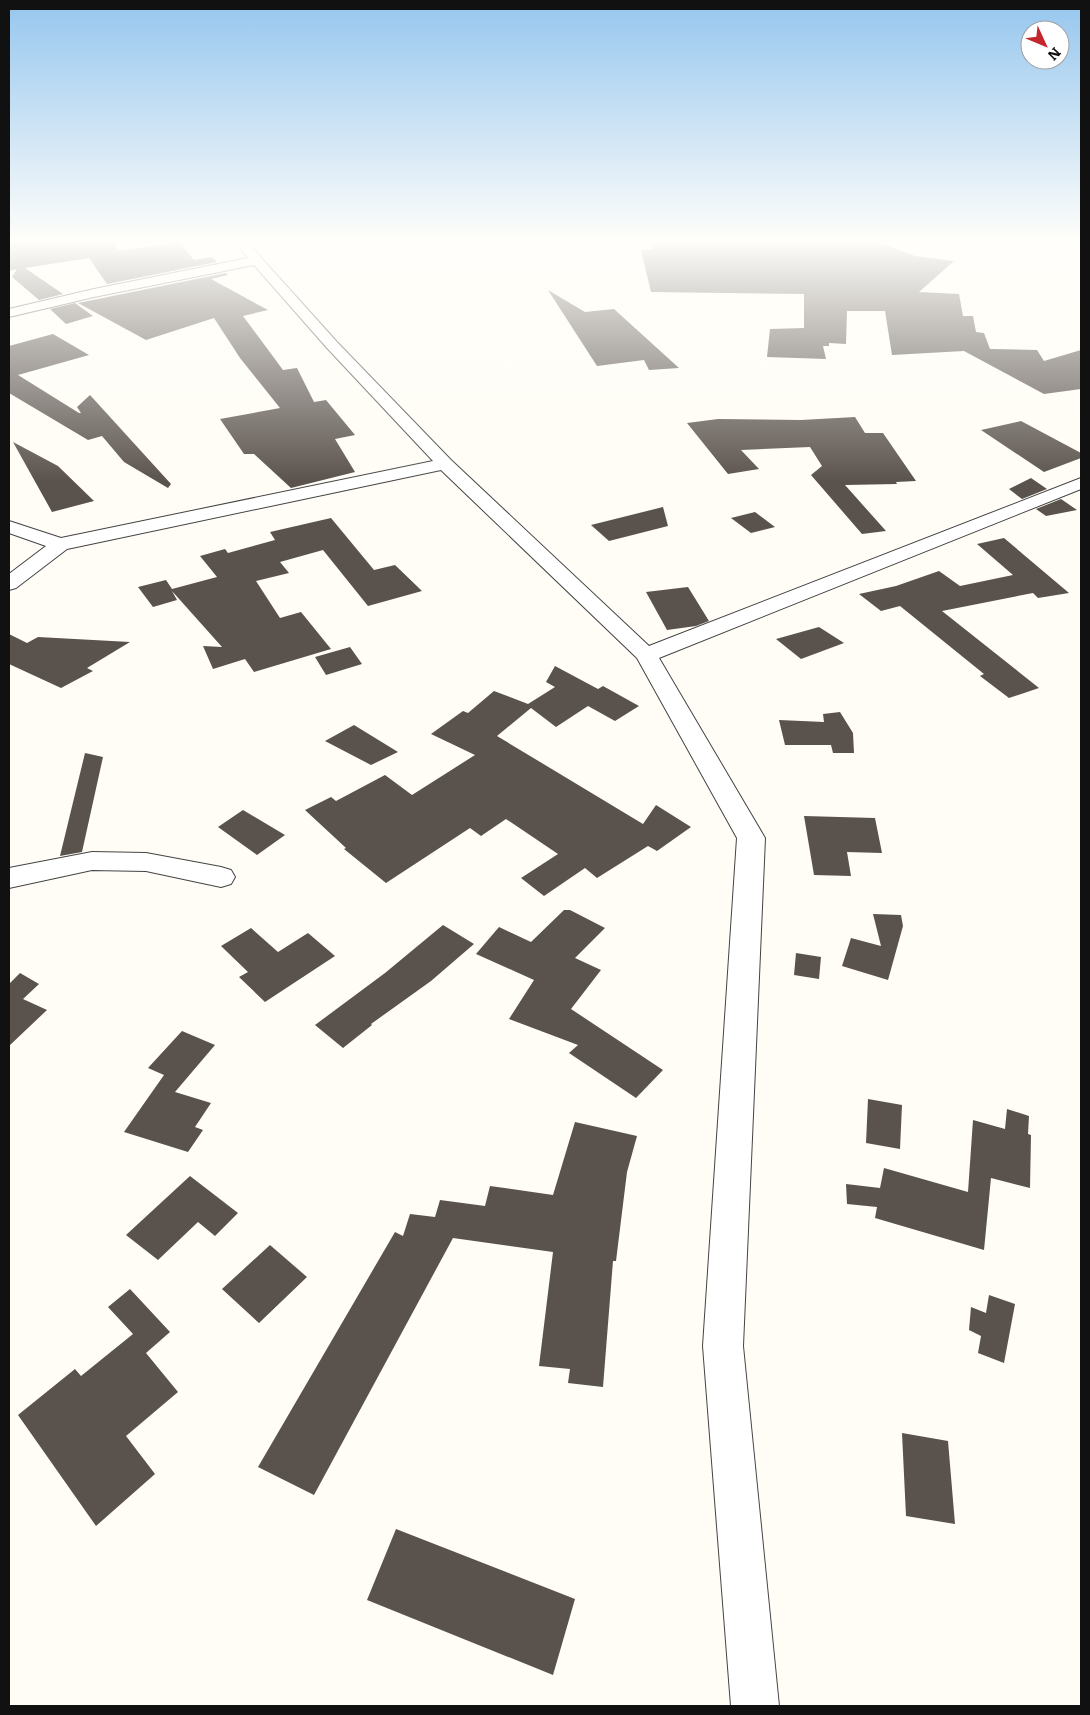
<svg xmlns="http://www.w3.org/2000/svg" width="1090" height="1715" font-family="Literata,serif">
	<rect width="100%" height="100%" fill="#fffdf5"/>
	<path fill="#5a524d" d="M9,242h107l1,9 62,-9 15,18 18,-3 5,5 -110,22 -18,-26 -64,10 38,26 -24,6 -27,-23 5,-8 -8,2z
		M648,242h229l38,14 39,5 -35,31 40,2 4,22h10l3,16 8,1 6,16 47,1 7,11 37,-11v39l-37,5 -80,-43 -72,4 -7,-44h-38l-1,33 -17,-1v3h-6l3,13 -59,-2 3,-28 34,-1v-34l-153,-2 -10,-42 12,-1z
		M226,273l2,2 -17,4 57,31 -25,6 40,54 14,-2 17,34 12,-2 29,35 -20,4 20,33 -64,16 -37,-34h-10l-24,-35 60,-11 -40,-50 -26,-40 -68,22 -68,-37z
		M548,290l37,22 29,-3 65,59 -30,2 -5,-10 -47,6z
		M75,303l18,13 -27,8 -16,-15z
		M53,334l36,21 -71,20 61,38h2l-4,-6 13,-12 81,89 -3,4 -44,-26 -22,-26 -14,4 -79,-47v-47z
		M855,417l10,16h18l33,48 -20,1 1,2 -52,1 41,46 -24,3 -51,-59 11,-9 -12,-19 -69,3 18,19 -31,5 -41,-51 31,-4 83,1z
		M1021,421l60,32v5l-37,14 -63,-42z
		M13,442l45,24 36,35 -42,11z
		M1031,478l16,11 -25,10 -13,-10z
		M1061,499l16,11 -31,6 -10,-7z
		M663,507l5,19 -59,15 -18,-16z
		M755,512l20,15 -24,6 -20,-15z
		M331,518l43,52 21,-5 27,26 -54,15 -45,-56 -43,12 9,11 -33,8 24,37 21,-6 30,37 -77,23 -9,-13 -32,10 -10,-23 19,1 -50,-56 5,9 -24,7 -15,-20 28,-7 6,9 45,-12 -17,-21 25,-7 3,4 47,-13 -5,-8z
		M1004,538l65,55 -31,5 -5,-5 -91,18 97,77 -30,10 -29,-22 4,-2 -84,-68 -19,5 -22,-17 37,-8 43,-15 21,15 53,-11 -36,-31z
		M688,587l21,34 -13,5 -29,4 -21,-38z
		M819,627l25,16 -43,16 -25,-20z
		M9,634l18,9 11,-6 92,5 -43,26 6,3 -32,17 -52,-24z
		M350,647l12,17 -36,11 -11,-18z
		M555,666l43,23 5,-3 36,20 -24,15 -27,-15 -32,21 -25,-19 -34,28 146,88 13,-19 35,22 -34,24 -9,-5 -51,32 -12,-10 -41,28 -23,-18 37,-24 -52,-35 -25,17 -11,-8 -84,55 -42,-34 2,-1 -41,-38 26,-13 5,4 49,-26 27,20 63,-40 -44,-21 32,-23 5,2 26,-22 34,13 27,-17 -9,-5z
		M840,712l13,21 1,20h-21l-2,-8h-46l-6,-25 45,2 -1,-8z
		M354,725l44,27 -27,13 -46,-24z
		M85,753l18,4 -21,95 -22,4z
		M243,810l42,25 -28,20 -39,-28z
		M804,816l71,2 7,35 -35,-1 4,24 -37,-1z
		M564,910h6l35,18 -30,30 26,12 -30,39 92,61 -27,28 -67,-45 9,-8 -69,-26 25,-39 -58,-26 23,-27 32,15z
		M873,914l28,1 2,11 -15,54 -46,-14 9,-28 30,8z
		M443,925l31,19 -43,37 -60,43 1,1 -29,23 -28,-23 70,-52z
		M251,928l27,24 30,-19 27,23 -70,46 -26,-25 9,-5 -27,-26z
		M796,953l25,4 -2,22 -25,-4z
		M20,973l19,11 -16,15 24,11 -38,36v-62z
		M182,1031l33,14 -40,47 36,11 -16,24 8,3 -15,22 -64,-20 40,-57 -16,-7z
		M868,1099l34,6 -2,44 -34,-6z
		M1007,1109l22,7 -1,18 3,1 -1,53 -39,-10 -7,72 -109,-32 2,-11 -30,-3 -1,-20 34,4 4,-20 84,24 5,-72 32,9z
		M575,1122l62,14 -10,36 -11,89h-3l-10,126 -35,-4 2,-14 -31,-3 14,-114 -100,-14 -139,257 -56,-28 137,-235 8,4 7,-22 25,3 5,-17 45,6 5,-20 63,9z
		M190,1176l48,37 -23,23 -17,-14 -40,38 -32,-25z
		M270,1245l37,32 -48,46 -37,-34z
		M130,1289l40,43 -24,21 32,39 -52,44 29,38 -59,52 -78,-111 57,-46 6,7 52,-42 -25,-27z
		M989,1295l26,9 -11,59 -26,-10 3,-17 -12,-6 2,-23 15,6z
		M902,1433l46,8 7,83 -49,-8z
		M396,1529l179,70 -22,76 -186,-75z"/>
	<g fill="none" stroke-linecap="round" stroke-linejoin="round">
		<defs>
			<path id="street" d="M235,242h12l90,100 114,118 198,186 432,-168v11l-422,169 106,180 -22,508 36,360h-48l-28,-360 34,-508 -100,-180 -196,-188 -374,79 -51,39 -7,2v-16l37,-28 -37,-13v-12l52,17 372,-77 -106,-113 -73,-83 -160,32 -85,20v-8l85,-20 154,-31z
				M92,852l54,1 75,14 10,3 4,7 -4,7 -10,3 -75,-16 -54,-1 -83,18v-20z"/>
		</defs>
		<use href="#street" stroke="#444" stroke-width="2"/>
		<use href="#street" fill="#fff" fill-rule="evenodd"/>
	</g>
	<linearGradient id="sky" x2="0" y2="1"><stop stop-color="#95c6ee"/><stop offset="0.5" stop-color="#fffefa"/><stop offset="1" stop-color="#fffefa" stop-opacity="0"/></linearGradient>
	<rect width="1090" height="482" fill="url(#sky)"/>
	<rect width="1090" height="1715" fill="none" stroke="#111111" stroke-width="20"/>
	<g transform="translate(1045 45) rotate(134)"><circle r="24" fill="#ffffff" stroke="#a0a0a0"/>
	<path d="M0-4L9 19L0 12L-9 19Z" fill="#c4262e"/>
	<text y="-8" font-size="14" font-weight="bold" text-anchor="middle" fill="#111111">N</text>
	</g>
</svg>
